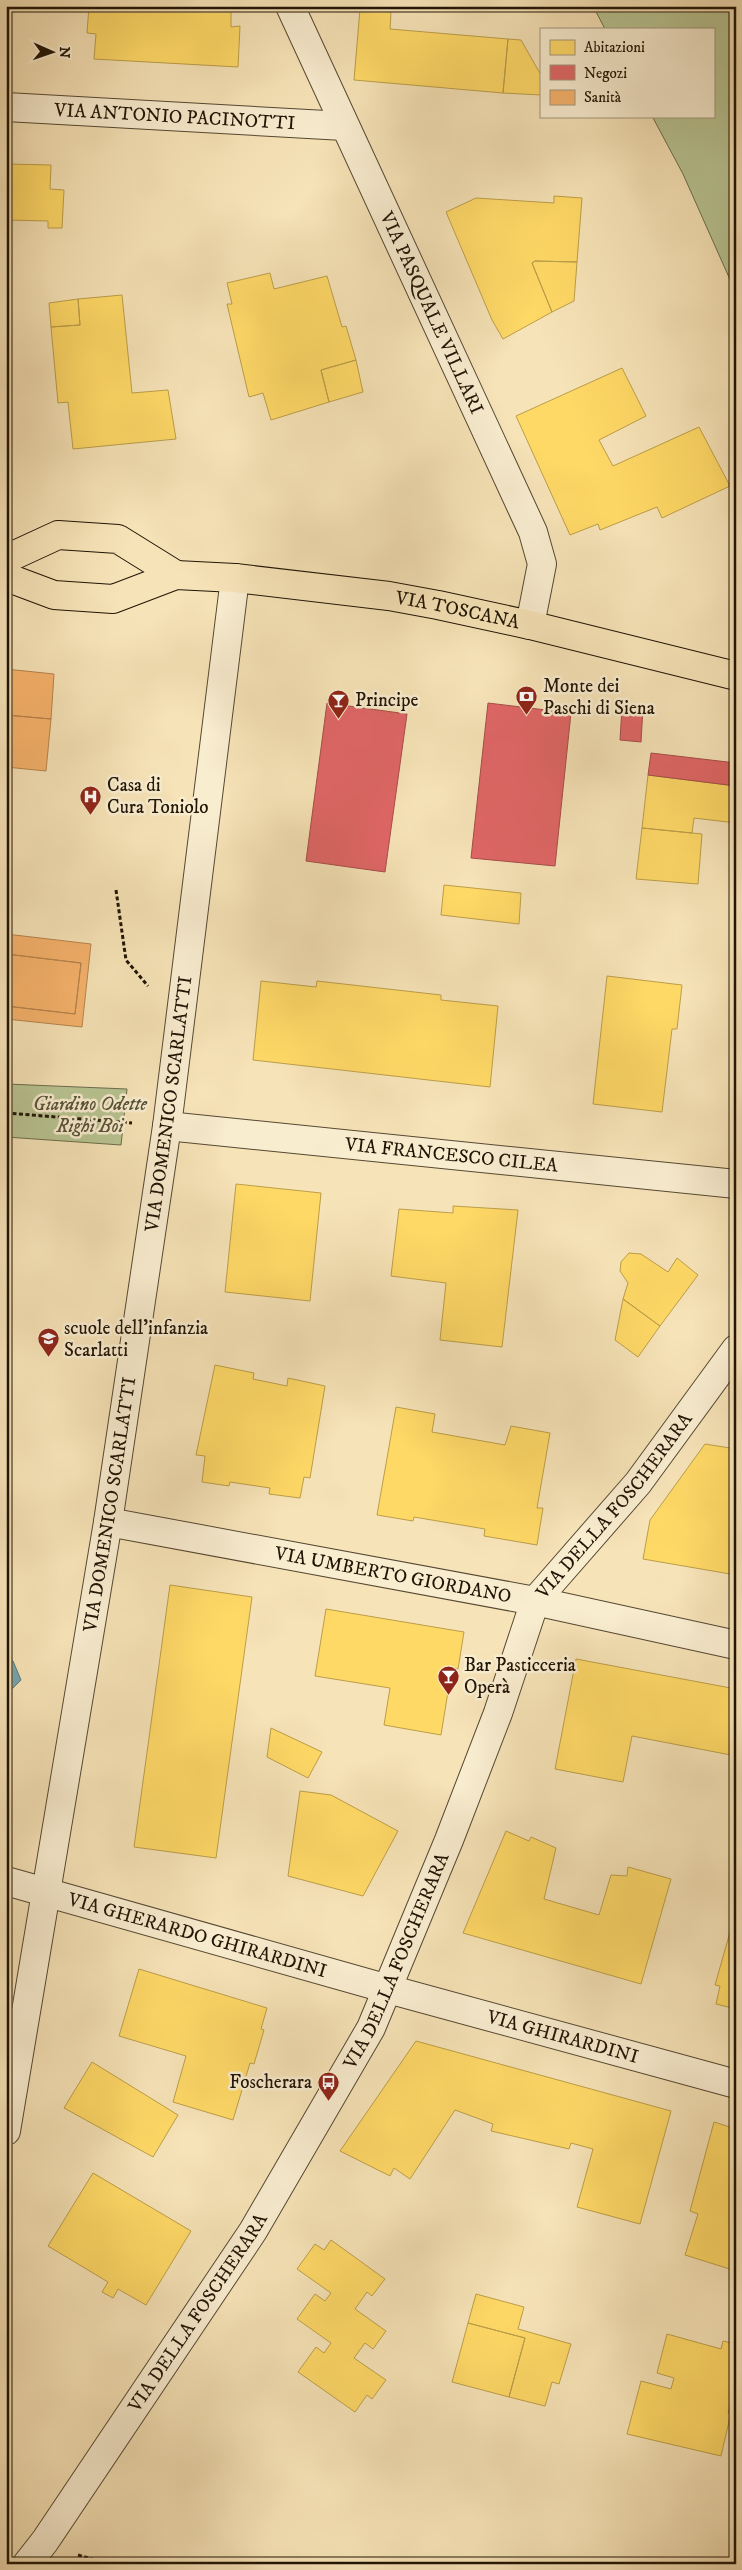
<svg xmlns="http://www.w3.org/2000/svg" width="742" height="2570" font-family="'IM FELL DW Pica',serif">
	<rect width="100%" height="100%" fill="#f6e3b7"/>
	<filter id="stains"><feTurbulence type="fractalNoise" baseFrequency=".004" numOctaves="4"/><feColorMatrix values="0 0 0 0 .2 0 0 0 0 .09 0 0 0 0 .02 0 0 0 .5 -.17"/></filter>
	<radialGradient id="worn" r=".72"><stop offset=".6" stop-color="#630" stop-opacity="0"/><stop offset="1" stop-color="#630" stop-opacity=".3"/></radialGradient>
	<path fill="#b8c492" stroke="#6c6c4c" d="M593,6h143v287l-53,-119 -31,-58h61v-87h-108z
		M6,1084l121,5 -6,56 -115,-8z"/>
	<path fill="#ffd966" stroke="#bc9e49" d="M89,6h142v21l9,-1 -2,41 -144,-8 2,-25 -9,-1z
		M360,9l31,3 -1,17 118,10 -5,54 -149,-13z
		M508,39l13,1 20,35v20l-38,-2z
		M6,164l45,1 -1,24 14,1 -2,38h-14v-7l-42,-1z
		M554,196l28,2 -5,64 -42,-1 -3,2 20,49 -49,27 -11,-19 -46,-108 30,-14 78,5z
		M535,261l42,1 -3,39 -22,11 -20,-49z
		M270,273l4,16 53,-13 15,51 4,-1 10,34 -35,10 8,32 -58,18 -8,-27 -14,4 -22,-93h5l-5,-21z
		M122,295l10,98 36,-3 8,49 -103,10 -5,-47 -10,1 -7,-76 29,-2 -2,-26z
		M78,299l2,26 -29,2 -2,-24z
		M356,360l7,32 -34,10 -8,-32z
		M622,368l24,48 -47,24 14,26 86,-39 31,59 -68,32 -5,-11 -57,23 -2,-6 -28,11 -54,-119z
		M648,775l88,11v37l-42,-5 -2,15 -50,-5z
		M642,828l60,6 -4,50 -62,-5z
		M444,885l77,8 -2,31 -78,-9z
		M607,976l75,9 -5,44h-5l-10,83 -69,-8z
		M261,981l55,6 1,-6 124,14v5l57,6 -8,81 -237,-27z
		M236,1184l85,9 -11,108 -85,-9z
		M453,1206l65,4 -16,137 -62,-7 6,-57 -55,-7 8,-67 54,4z
		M629,1253l12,1 27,18 9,-14 21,17 -38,51 -37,-27 5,-16 -8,-12 1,-9z
		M623,1299l37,27 -22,31 -23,-17z
		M215,1365l39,8 -1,6 34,7 1,-8 37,8 -15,92 -6,-1 -4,21 -31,-4 1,-6 -40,-6 -1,4 -27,-4 3,-26 -9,-1z
		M396,1407l39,7 -3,18 73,13 6,-19 39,7 -13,75h6l-6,37 -53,-9 1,-7 -71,-12 -1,4 -36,-6z
		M705,1444l31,5v126l-93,-16 7,-39z
		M170,1585l82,12 -36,261 -82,-11z
		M326,1609l138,23 -6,37 -6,-2 -11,68 -57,-10 6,-37 -75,-12z
		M576,1659l160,30v67l-104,-20 -9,46 -68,-13z
		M271,1728l51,24 -14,26 -41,-21z
		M300,1791l31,4 67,36 -35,65 -75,-20z
		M506,1831l23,10 2,-4 25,11 -12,51 55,16 12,-40 16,1 1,-9 43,12 -30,105 -178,-51z
		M736,1911v98l-20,-5 4,-18 -5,-1z
		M139,1969l128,39 -6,21 3,1 -10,34 -4,-1 -17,57 -60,-18 13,-46 -67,-20z
		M416,2041l255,70 -31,113 -63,-17 16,-58 -22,-6 -2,6 -78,-18 2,-7 -38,-14 -45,69 -16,-11 -4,8 -50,-25z
		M92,2062l86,53 -25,42 -89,-49z
		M714,2122l22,7v142l-51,-16 13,-41 -8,-3z
		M93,2173l98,58 -45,74 -28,-16 -5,9 -11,-6 6,-10 -60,-36z
		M331,2240l54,39 -13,17 -5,-4 -12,17 31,22 -13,18 -8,-6 -11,15 32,22 -14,19 -5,-4 -12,17 -57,-40 18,-25 8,6 7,-10 -34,-24 18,-25 10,7 6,-8 -34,-24 18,-25 9,6z
		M476,2294l48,13 -6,22 53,15 -12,40 -7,-2 -7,24 -36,-9 16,-59 -57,-15z
		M468,2323l57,15 -16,59 -57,-15z
		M667,2334l54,15 2,-8 13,3v58l-4,-1 -4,12h3l-10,43 -94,-22 14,-53 30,8 3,-11 -17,-5z"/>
	<path fill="#e06666" stroke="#a64d49" d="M327,703l80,11 -22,158 -79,-11z
		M488,703l83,10 -16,153 -84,-8z
		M622,707l21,1 -2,34 -21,-2z
		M651,753l85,10v23l-88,-11z"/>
	<path fill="#f6b26b" stroke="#b6834c" d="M6,669l48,5 -3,45 -45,-4z
		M6,715l45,4 -5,52 -40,-4z
		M6,934l85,10 -9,83 -76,-8v-13l69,8 6,-51 -75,-9z
		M6,954l75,9 -6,51 -69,-8z"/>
	<path fill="#76a5af" stroke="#5c7a7c" d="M6,1655l7,6 8,19 -15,15z"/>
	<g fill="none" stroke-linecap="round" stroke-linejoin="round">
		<defs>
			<g id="minor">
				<path id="s1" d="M290,6l243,526 9,32 -12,61"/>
				<path id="s2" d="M6,107l338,19"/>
				<path id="s3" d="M167,1126l569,58"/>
				<path id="s4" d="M108,1522l427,79 201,44"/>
				<path id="s5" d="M6,1881l382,108 348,95"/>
				<path id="s6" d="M6,2131l102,-609 59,-396 68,-548"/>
			</g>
			<g id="tertiary">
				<path id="s7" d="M27,2564l18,-23 208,-310 118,-203 78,-188 49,-127 37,-112 103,-118 98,-134"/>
			</g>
			<g id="primary">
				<path d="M6,559l52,-24 60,4 58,36"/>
				<path id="s8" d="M6,577l48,18 59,4 63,-24 59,3 154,18 49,9 92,20 206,51"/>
			</g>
		</defs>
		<use href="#minor" stroke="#564832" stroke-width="30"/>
		<use href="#tertiary" stroke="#564832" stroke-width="30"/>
		<use href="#primary" stroke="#201405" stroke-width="30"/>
		<path stroke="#201405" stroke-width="3" stroke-dasharray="4 2.5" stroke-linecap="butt" d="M116,890l10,70 22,26
			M6,1113l126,10
			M78,2555l32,9"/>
		<use href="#minor" stroke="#f9edd0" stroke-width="28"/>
		<use href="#tertiary" stroke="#f9edd0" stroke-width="28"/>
		<use href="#primary" stroke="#f6e3b7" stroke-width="28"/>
	</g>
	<defs>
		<symbol id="bank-pin" viewBox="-11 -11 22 30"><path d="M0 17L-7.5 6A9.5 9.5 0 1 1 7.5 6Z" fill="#8f2418" stroke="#f9edd0"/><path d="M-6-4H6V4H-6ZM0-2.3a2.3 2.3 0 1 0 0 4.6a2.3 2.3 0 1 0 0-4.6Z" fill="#fff"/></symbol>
		<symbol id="bar-pin" viewBox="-11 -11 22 30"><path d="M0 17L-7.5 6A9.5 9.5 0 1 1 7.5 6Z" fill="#8f2418" stroke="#f9edd0"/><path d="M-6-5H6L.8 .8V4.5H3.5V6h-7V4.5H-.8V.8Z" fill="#fff"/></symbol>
		<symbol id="hospital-pin" viewBox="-11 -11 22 30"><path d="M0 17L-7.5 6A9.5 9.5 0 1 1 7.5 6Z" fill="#8f2418" stroke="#f9edd0"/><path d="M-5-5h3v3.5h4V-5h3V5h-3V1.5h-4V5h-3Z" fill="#fff"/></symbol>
		<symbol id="school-pin" viewBox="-11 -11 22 30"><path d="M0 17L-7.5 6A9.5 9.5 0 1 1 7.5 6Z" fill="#8f2418" stroke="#f9edd0"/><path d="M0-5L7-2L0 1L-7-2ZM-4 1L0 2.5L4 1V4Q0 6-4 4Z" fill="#fff"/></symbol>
		<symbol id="bus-pin" viewBox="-11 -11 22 30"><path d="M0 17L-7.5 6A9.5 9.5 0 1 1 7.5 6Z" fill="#8f2418" stroke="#f9edd0"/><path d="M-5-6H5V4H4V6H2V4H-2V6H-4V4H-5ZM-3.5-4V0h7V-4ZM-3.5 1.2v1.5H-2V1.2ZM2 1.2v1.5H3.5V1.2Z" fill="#fff"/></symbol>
	</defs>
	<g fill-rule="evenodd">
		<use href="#bank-pin" x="514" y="684" width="25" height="34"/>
		<use href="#bar-pin" x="326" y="688" width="25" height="34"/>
		<use href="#hospital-pin" x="78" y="784" width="25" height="34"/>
		<use href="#school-pin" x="36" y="1326" width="25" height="34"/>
		<use href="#bar-pin" x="436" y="1664" width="25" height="34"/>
		<use href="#bus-pin" x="316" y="2070" width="25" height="34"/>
	</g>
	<g text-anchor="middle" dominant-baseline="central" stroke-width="5" stroke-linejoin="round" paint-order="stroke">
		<g font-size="19" fill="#201405" stroke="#f9edd0">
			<text stroke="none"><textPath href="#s2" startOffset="169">VIA ANTONIO PACINOTTI</textPath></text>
			<text stroke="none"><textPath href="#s1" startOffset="338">VIA PASQUALE VILLARI</textPath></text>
			<text stroke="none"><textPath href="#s8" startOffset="462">VIA TOSCANA</textPath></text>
			<text stroke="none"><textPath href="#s6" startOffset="1040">VIA DOMENICO SCARLATTI</textPath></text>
			<text stroke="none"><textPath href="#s3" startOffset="286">VIA FRANCESCO CILEA</textPath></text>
			<text stroke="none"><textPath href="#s6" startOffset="635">VIA DOMENICO SCARLATTI</textPath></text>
			<text stroke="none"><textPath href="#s7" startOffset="1219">VIA DELLA FOSCHERARA</textPath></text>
			<text stroke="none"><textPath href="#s4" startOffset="290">VIA UMBERTO GIORDANO</textPath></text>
			<text stroke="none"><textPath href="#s5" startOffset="199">VIA GHERARDO GHIRARDINI</textPath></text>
			<text stroke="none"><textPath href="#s7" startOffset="709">VIA DELLA FOSCHERARA</textPath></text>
			<text stroke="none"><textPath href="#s5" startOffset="578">VIA GHIRARDINI</textPath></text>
			<text stroke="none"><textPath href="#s7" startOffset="304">VIA DELLA FOSCHERARA</textPath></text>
		</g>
		<g font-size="19" fill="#201405" stroke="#f9edd0" text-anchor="start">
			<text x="543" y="686">Monte dei<tspan x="543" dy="22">Paschi di Siena</tspan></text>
			<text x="355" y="700">Principe</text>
			<text x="107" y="785">Casa di<tspan x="107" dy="22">Cura Toniolo</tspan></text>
			<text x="64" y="1328">scuole dell'infanzia<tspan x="64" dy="22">Scarlatti</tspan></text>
			<text x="464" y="1665">Bar Pasticceria<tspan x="464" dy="22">Operà</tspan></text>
			<text x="312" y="2082" text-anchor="end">Foscherara</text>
		</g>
		<g font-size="19" font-style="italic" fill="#555236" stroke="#f9edd0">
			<text x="90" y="1104">Giardino Odette<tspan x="90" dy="22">Righi Boi</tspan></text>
		</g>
	</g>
	<rect width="742" height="2570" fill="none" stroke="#f6e3b7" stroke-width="25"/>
	<rect x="8" y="8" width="727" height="2555" fill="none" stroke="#201405" stroke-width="2.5"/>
	<rect x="12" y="12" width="717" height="2545" fill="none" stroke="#201405"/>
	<rect x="540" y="28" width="175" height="90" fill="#f9edd0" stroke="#a2967f"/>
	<rect x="550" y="40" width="25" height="15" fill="#ffd966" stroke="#a2967f"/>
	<text x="584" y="52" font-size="15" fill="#201405">Abitazioni</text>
	<rect x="550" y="65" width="25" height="15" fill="#e06666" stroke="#a2967f"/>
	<text x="584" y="78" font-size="15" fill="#201405">Negozi</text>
	<rect x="550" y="90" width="25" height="15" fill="#f6b26b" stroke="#a2967f"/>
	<text x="584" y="102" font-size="15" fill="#201405">Sanità</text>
	<g transform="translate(52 52) rotate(92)" stroke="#f9edd0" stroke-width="4" paint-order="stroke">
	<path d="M0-4L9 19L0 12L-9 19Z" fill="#201405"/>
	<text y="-8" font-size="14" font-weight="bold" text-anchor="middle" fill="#201405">N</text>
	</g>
	<rect width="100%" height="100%" filter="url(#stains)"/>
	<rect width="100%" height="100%" fill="url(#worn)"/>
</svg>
